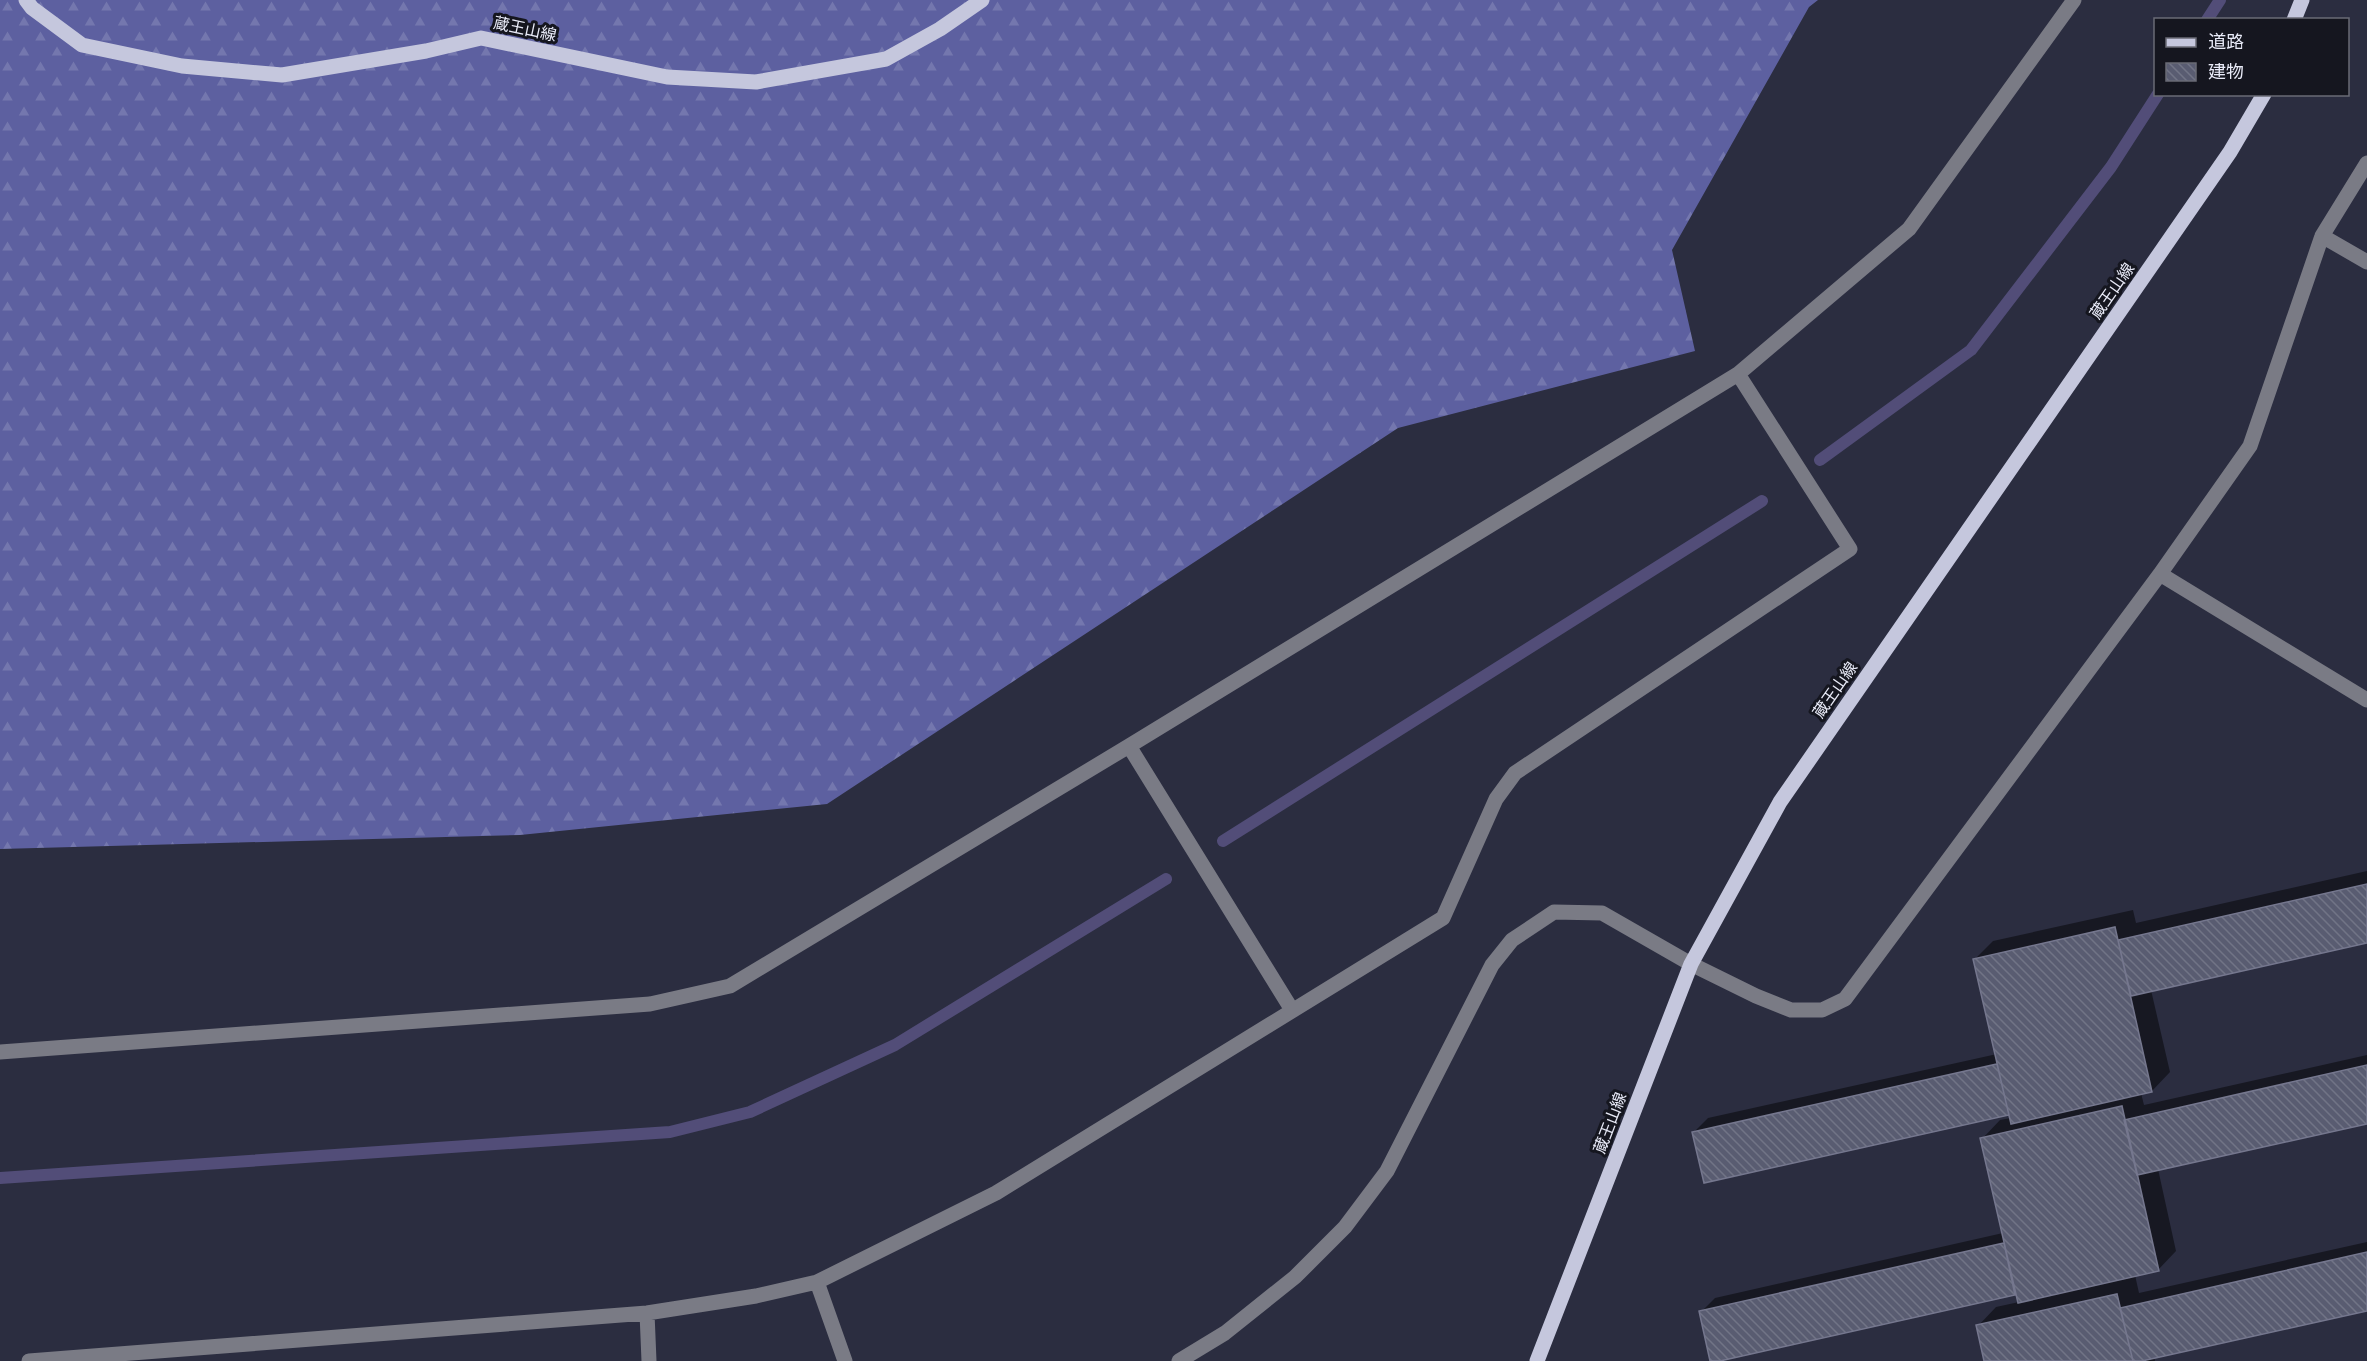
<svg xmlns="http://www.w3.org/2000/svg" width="2367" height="1361" font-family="'Work Sans','Noto Sans JP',sans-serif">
	<defs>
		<pattern id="forest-firs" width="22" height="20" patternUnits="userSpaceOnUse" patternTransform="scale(1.5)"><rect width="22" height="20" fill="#5d60a0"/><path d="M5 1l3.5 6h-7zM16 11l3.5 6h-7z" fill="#7477ae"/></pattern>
		<pattern id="building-back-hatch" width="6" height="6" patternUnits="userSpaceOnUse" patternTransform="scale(1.5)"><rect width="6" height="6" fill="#595c71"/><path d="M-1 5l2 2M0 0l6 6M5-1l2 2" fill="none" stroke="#717486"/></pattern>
	</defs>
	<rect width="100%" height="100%" fill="#2b2d40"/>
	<path fill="url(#forest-firs)" d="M0,0h1818l-9,7 -137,243 23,101 -297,77 -571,376 -307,31 -520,14z"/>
	<path fill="#0007" fill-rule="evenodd" d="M2367,871v71l-216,48 19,82 -18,19 -11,2 3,12 223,-50v68l-209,46 18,82 -18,19 -23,5 4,18 228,-51v67l-213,48 1,4h-170l-7,-35 18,-19 23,-5 -2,-10 -305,69 -11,-49 14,-14 288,-65 -21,-94 18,-19 11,-2 -1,-6 -316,20 14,-14 289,-64 -22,-95 18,-18 140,-31 3,13zM1999,1067l10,44 -3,1 -9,-44z"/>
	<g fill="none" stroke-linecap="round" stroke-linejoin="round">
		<path stroke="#524d78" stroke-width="12" d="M2207,20l13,-20
			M1820,460l151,-110 140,-183 47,-73
			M1223,841l539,-340
			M0,1178l670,-46 80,-20 145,-67 271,-166"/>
	</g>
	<path fill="url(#building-back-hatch)" stroke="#75778e" stroke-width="1.5" d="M2367,884v59l-236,53 -13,-56z
		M2115,927l37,165 -141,32 -38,-165z
		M1997,1064l12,51 -305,68 -12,-51z
		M2367,1065v59l-230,51 -13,-55z
		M2122,1106l37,165 -141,32 -38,-165z
		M2004,1243l11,52 -295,66h-10l-11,-50z
		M2367,1252v59l-225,50h-9l-13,-53z
		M2117,1294l16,67h-149l-8,-36z"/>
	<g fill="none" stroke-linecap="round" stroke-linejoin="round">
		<path stroke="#7a7b85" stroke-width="15" d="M2322,236l45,26
			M2160,574l207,126
			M1129,746l163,264
			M0,1052l650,-48 80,-18 399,-240 609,-372 171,-145 165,-229
			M817,1282l28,79
			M647,1313l2,48
			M29,1361l618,-48 109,-17 61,-14 179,-89 447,-275 53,-119 19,-26 335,-224 -112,-175
			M1179,1361l46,-28 70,-56 50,-50 42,-56 105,-206 20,-25 42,-28 48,1 89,51 65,32 35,14h31l23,-11 315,-425 90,-128 72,-210 45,-73"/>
		<path stroke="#c5c7dd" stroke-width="15" d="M26,0l6,8 50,37 100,21 100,9 144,-24 55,-13 186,39 89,5 130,-23 54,-30 42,-29
			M2294,20l8,-20
			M1537,1361l154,-397 89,-162 450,-650 34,-58"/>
	</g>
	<g text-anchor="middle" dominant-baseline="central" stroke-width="6" stroke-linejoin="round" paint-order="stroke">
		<g font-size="16" fill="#e9ebf8" stroke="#15161f">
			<text transform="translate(525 29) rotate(12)">蔵王山線</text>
			<text transform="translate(2112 291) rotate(-55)">蔵王山線</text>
			<text transform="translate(1835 690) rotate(-55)">蔵王山線</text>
			<text transform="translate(1610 1123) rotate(-69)">蔵王山線</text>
		</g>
	</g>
	<rect x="2154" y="18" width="195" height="78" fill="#15161f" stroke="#6a6b76" stroke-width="1.5"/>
	<rect x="2166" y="38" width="30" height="9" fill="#c5c7dd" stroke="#6a6b76" stroke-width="1.5"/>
	<text x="2208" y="48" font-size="18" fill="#e9ebf8">道路</text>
	<rect x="2166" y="63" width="30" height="18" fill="url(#building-back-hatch)" stroke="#6a6b76" stroke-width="1.5"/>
	<text x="2208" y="78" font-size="18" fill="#e9ebf8">建物</text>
</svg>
